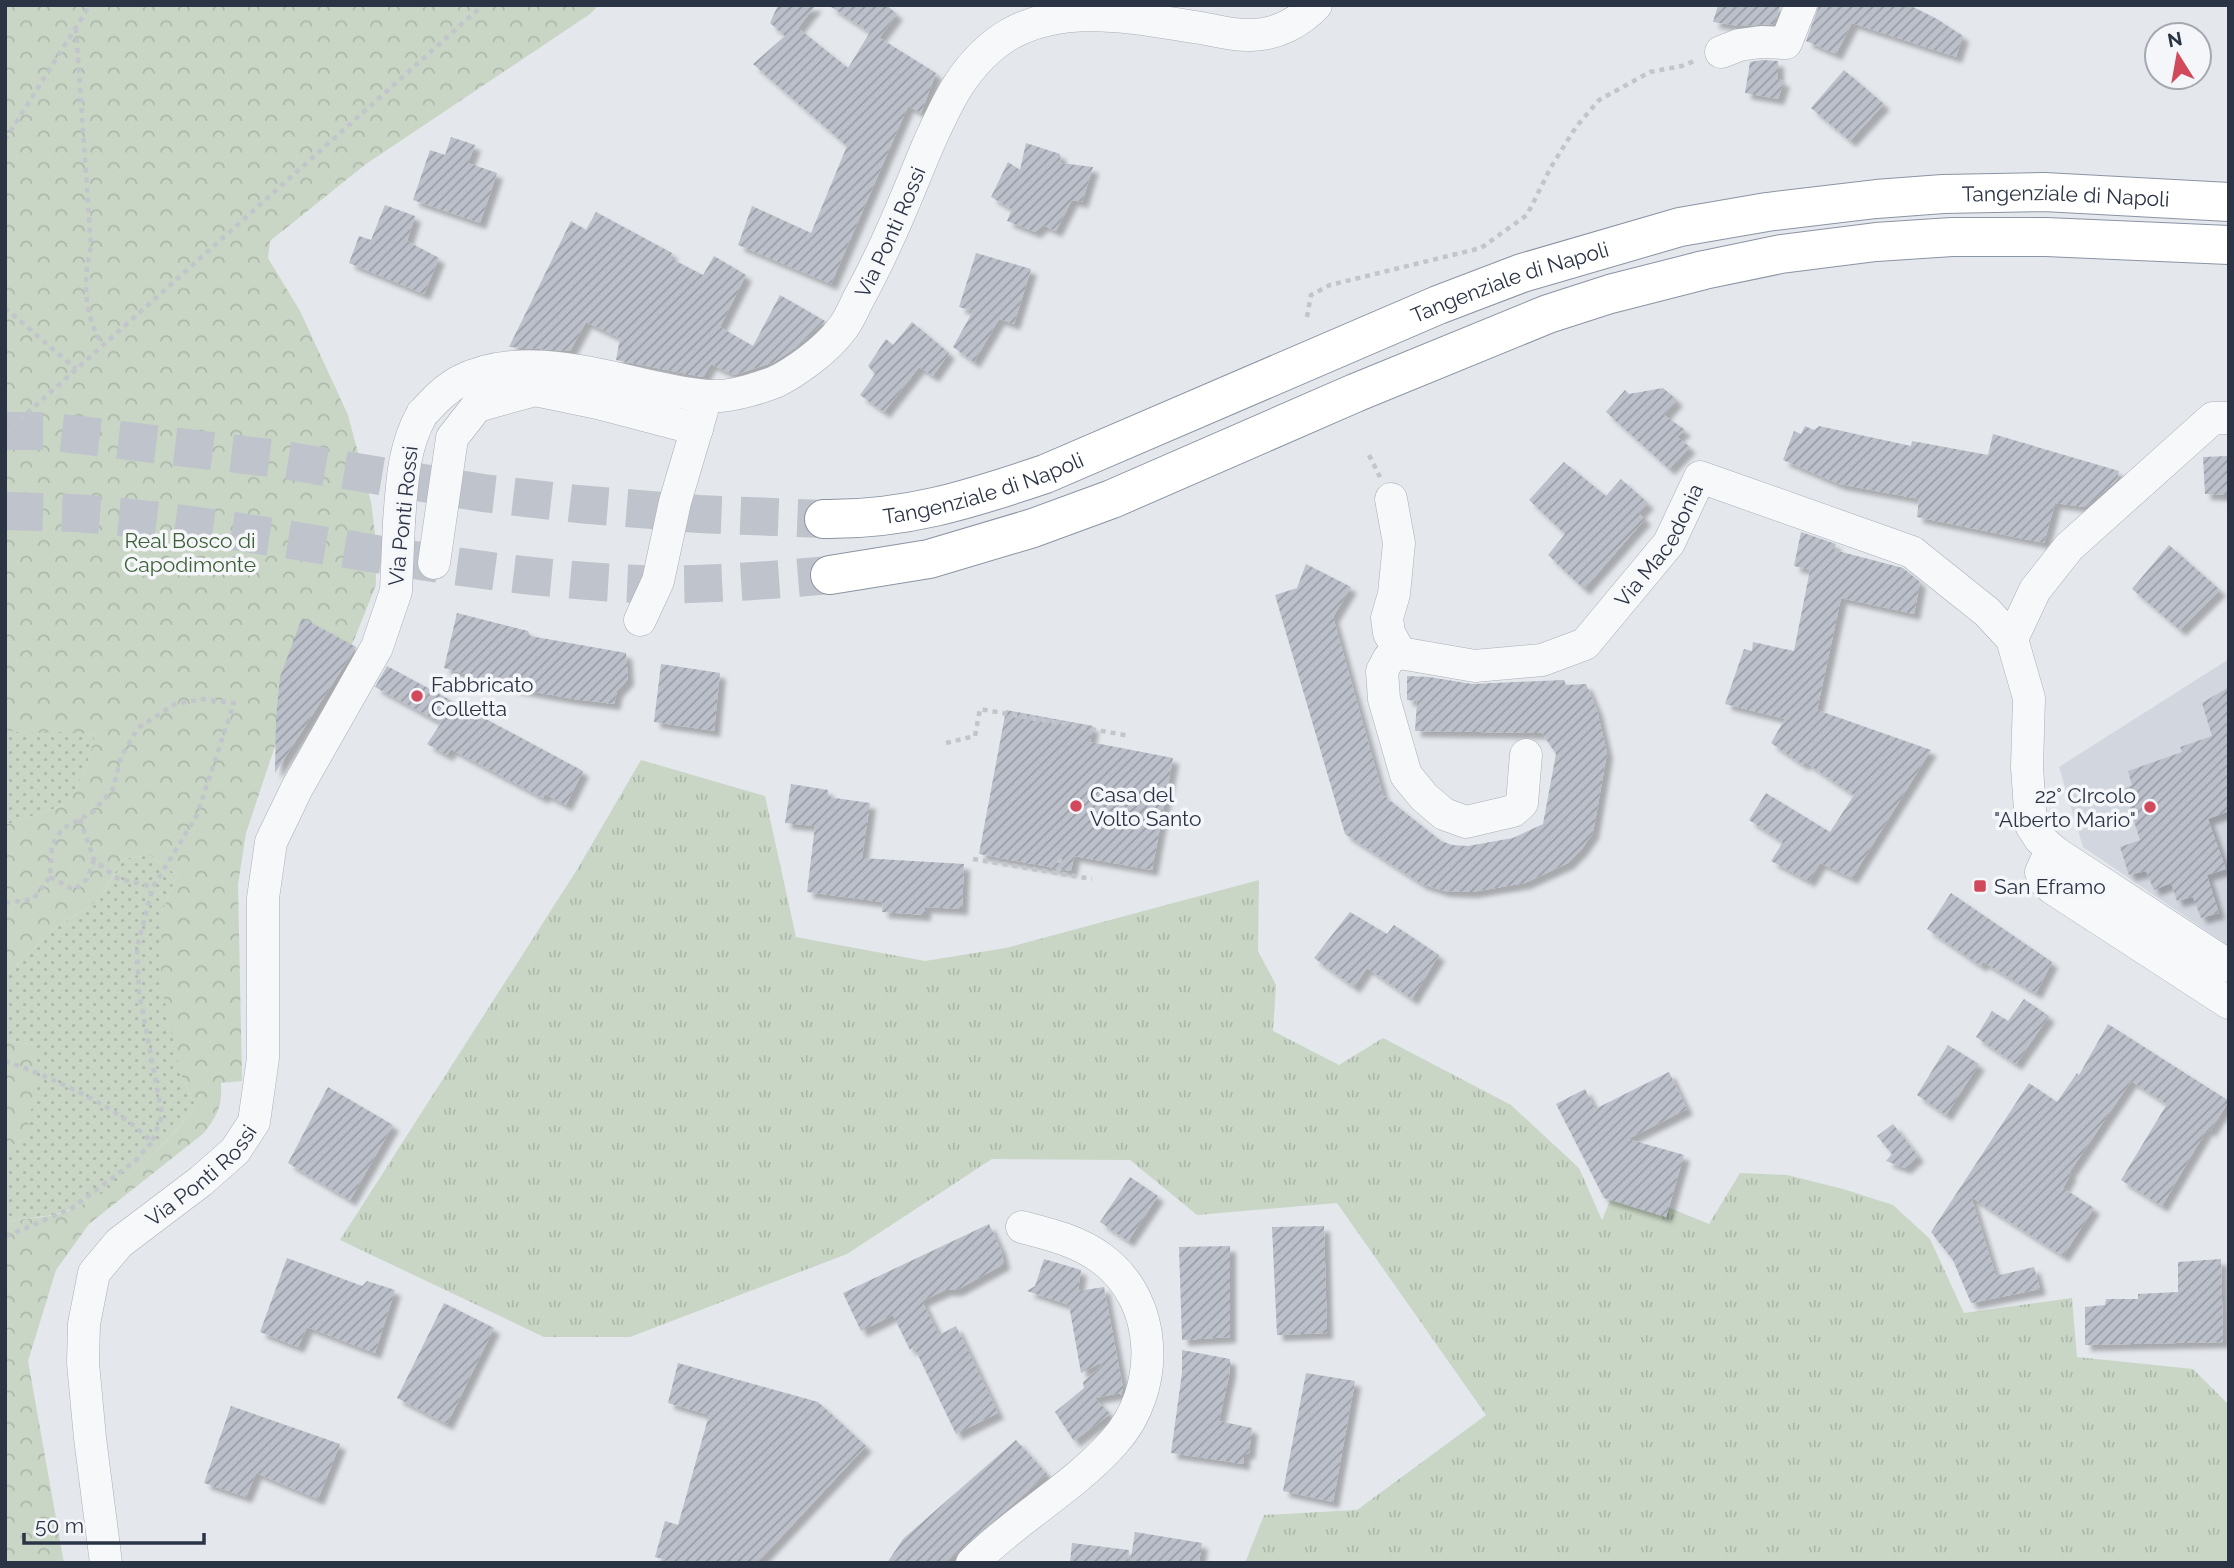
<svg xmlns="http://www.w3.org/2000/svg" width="2234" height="1568" font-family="Raleway,sans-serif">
	<defs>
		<pattern id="grass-dots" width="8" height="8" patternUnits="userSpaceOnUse" patternTransform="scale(1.75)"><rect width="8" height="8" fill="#c9d6c5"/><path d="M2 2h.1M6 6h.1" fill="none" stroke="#adb8ab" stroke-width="1.8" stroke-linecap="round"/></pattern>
		<pattern id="forest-crowns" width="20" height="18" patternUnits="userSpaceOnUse" patternTransform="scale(1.75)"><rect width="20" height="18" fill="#c9d6c5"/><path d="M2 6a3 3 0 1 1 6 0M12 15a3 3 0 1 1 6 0" fill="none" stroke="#adb8ab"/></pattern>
		<pattern id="park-tufts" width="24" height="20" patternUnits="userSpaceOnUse" patternTransform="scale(1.75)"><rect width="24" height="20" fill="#c9d6c5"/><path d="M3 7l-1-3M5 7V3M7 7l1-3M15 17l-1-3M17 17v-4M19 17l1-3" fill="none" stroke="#adb8ab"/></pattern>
		<pattern id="building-hatch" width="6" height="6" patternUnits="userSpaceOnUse" patternTransform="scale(1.75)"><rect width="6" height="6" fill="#bbc0ca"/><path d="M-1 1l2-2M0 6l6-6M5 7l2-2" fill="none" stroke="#989da6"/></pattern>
		<filter id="shadow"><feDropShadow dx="6" dy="6" stdDeviation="2" flood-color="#0004"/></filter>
	</defs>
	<rect width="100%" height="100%" fill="#e4e7ec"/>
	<path fill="#d2d6de" d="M2229,659v287l-146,-99 -24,-80z"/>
	<path fill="url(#grass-dots)" d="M5,730l11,2 52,-2 27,6 -9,32 -18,36 -63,21z
		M150,855l27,20 -15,37 15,137 4,26 15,32c-35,42 -79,88 -133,105 -18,6 -39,5 -58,11v-74l21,-11 8,-93 -29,-5v-64l48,-46 46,-30 24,-41z"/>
	<path fill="url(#forest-crowns)" d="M5,5h594l-9,9 -224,150 -96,77 -2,17 32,53 48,104 23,87 4,31 1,52 -22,55 -69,117 -10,-11 -29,87 -8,51 4,197 -21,2c1,24 -3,31 -17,50l-115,91 -33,46 -28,91 36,202h-59v-340c19,-6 41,-4 60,-11 53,-20 96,-62 131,-105l-15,-32 -20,-90 1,-73 15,-37 -27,-20 -27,4 -24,41 -46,30 -48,46v-151l63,-21 18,-36 9,-32c-33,-9 -60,1 -90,-6z
		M5,1040l29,5v50l-8,43 -21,11z"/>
	<path fill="url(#park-tufts)" d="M641,760l124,36 31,141 129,24 81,-13 253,-68 -1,71 18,34 -3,46 66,34 44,-27 128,67 68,63 23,52 14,-34 93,38 31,-51 47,2 56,14 50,16 37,34 34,74 108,-15 5,59 116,12 36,36v158h-984l19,-48 93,-5 129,-95 -149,-212 -140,12 -67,-55 -138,-1 -145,95 -217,83h-86l-204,-97 238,-372z"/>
	<path fill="url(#building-hatch)" filter="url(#shadow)" d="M778,5h38l-18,23 50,40 22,-36 66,41 -15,40 -13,-7 -77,178 -93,-39 14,-39 59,27 36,-87 -94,-82 32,-28 -15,-13z
		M828,5h58l11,9 -18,24z
		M1718,5h63l-7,19 -35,2 -26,-4z
		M1819,5h90l28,14 26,17 -7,21 -104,-34 -16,31 -30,-13z
		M1762,60l16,1v18l6,2 -6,18 -33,-6 5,-31z
		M1844,70l40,34 -34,37 -39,-33z
		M451,137l24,8 -7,18 29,10 -17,50 -67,-23 17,-50 15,5z
		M1026,143l34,11 1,9 32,4 -11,35 -10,-2 -16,31 -13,-6 -8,7 -28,-11 5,-12 -21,-12 17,-35 12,8z
		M385,205l30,11 -8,25 32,17 -15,36 -75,-31 10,-27 12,4z
		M596,212l76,41 -2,5 33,17 11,-19 32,19 -26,52 33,19 27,-51 45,26 -26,24 -25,17 -40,13 -23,-11 -8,13 -87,-17 4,-22 -34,-16 -16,29 -61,-4 62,-126 15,9z
		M976,253l55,16 -17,55 -15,-5 -25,43 -21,-15 20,-36 -14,-4z
		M912,322l37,31 -16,23 -14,-9 -35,45 -24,-17 15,-21 -7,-8 18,-27 7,6z
		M1663,388l14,12 -13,15 21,15 -8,7 13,10 -21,22 -63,-57 19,-22 4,4z
		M1805,426l9,4 5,-4 92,20 1,-5 76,14 5,-21 126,37 -2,9 -31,27 -31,-4 -11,40 -127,-26 2,-18 -80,-15 -56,-24 11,-29 7,3z
		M2229,456v39l-24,-1 -2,-37z
		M1564,462l42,34 15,-17 27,24 -9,10 6,6 -61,70 -36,-34 17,-21 -36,-34z
		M1801,532l35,12 -2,6 69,18 17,14 -6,32 -73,-16 -24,112 114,40 -79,128 -32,-15 -11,18 -38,-20 12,-19 -34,-22 17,-27 64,39 24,-37 -49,-33 -2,3 -32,-22 14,-24 -60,-15 19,-55 8,2 1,-9 41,9 16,-81 -16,-4z
		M2169,545l51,45 -40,40 -48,-41z
		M1306,564l45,23 -18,30 50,178 58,46 11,4 16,1 45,-8 30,-14 13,-70 -14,-21 -127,-2 2,-30 -10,-1v-24l22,1 43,7 92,-4 2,5 20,-1 11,26 10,43 -14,80 -12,17 -13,13 -43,20 -53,9 -28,-1 -22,-7 -77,-50 -70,-239 22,-7z
		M457,613l71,18 2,5 96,17 2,26 -11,12 -3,13 -40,-5 -56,-10 -74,-21z
		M302,618l54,29 -81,126 1,-54 4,-42z
		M661,664l59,9 -6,58 -60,-9z
		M387,666l196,105 -17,34 -21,-11 -2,4 -92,-49 -4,6 -20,-11 14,-21 -66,-36z
		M2229,687v124l-21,8 18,50 -19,6 12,38 -18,5 -8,-21 -16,4 -6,-18 -17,7 -8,-19 -17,4 -9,-28 20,-7 -16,-51 8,-4 -4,-14 54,-19 -2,-5 32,-11 -10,-33z
		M1006,710l87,16 -3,16 83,16 -21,112 -78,-14 -3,15 -92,-17z
		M791,784l37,6v7l42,6 -8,55 102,6 -2,45 -37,-2v8l-43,-3 1,-10 -76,-10 8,-66 -30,-3z
		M1951,893l101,69 -16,31 -53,-31 -2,4 -54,-37z
		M1350,912l37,22 7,-9 45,30 -27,44 -45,-31 -13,19 -40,-29z
		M2024,999l25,17 -33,48 -40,-27 16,-26 16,10z
		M2108,1024l121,77 -19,30 -3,-2 -45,77 -41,-26 46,-76 -36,-23 -62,92 2,1 -8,14 31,20 -31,48 -92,-59 25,79 38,-9 6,22 -69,14 -18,-43 -22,-28 98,-149 28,19 20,-29 2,2z
		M1948,1045l31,19 -33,51 -29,-20z
		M1669,1072l18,37 -59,30 56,16 -18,62 -62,-19 -48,-94 29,-15 10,20z
		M328,1087l65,38 -43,75 -62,-37z
		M1893,1124l25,32 -13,12 -19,-7 6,-7 -15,-18z
		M1130,1177l28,19 -30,45 -28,-19z
		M989,1224l12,26 3,14 -47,26h-12l-23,11 17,34 17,-9 42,87 -42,21 -42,-87 -4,3 -17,-35 -32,16 -18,-38z
		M1324,1226l3,107 -50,2 -5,-108z
		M1230,1246v91l-48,3 -3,-93z
		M287,1258l75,28 5,-5 28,9 -20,63 -68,-26 -9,20 -38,-15z
		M1044,1259l37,11 -3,21 26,-4 19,101 -2,7 -1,-2 -25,5 15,16 -36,27 -19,-29 29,-24 -1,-6 19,-16 -2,-3 -19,10 -12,-68 -42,-14 8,-5z
		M2221,1259l2,83 -138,3v-38l20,-2 1,-6h32v-5l40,-2v-30z
		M444,1303l50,25 -47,96 -50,-26z
		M1182,1350l48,9v12l-11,50 33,7 -3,25 -5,1v10l-73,-11 11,-80z
		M678,1363l140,39 48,44 -109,117h-79l-23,-6 10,-36 13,4 31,-110 -41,-12z
		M1306,1373l49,8 -22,121 -50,-11z
		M231,1406l109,38 -22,55 -62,-26 -10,24 -42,-14z
		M1016,1440l31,34 -102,89h-58l16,-24z
		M1135,1532l67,11 -3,20h-69z
		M1072,1543l57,7 -1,13h-58z"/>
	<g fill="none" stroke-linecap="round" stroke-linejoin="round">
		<path stroke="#bfc3cb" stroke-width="38" stroke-dasharray="38 19" stroke-linecap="butt" d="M5,431h41l232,28 205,34 95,11 121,10 125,5
			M5,511c28,1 57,1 85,3 177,14 351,60 529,69 70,4 141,-2 211,-8"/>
		<defs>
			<g id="minor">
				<path d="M1721,52l18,-7 22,-3 25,1 15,-38"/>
				<path id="s1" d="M422,414c12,-13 23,-25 38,-33 61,-31 137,-6 199,7 20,4 40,9 61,8 16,-1 40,-8 55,-14 21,-10 52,-33 66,-52 8,-9 13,-23 19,-34 25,-46 45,-95 65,-144 20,-46 39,-90 83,-117 58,-34 132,-16 193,-7 16,3 34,8 50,7 25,0 49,-13 65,-30"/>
				<path d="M1391,499l8,44 -5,51 -7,24 2,15 11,20"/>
				<path d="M434,563l18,-125 25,-32 58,-16 63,13 99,26"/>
				<path d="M640,620l18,-39 17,-79 27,-91"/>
				<path d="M2012,639l23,-49 34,-43 144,-129h16"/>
				<path id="s2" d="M1526,755l-4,48 -9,8 -47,11 -22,-8 -20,-17 -18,-22 -22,-76 -2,-28 7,-13 11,-5 75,13 67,-6 43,-16 84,-101 31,-66 212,75 75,60 25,27 17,59 -2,69 4,58 9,14 16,14 173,113"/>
				<path d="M2056,853l-10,8 -5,11 3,9 8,7 177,115"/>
				<path id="s3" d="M106,1563l-16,-125 -7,-75 1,-39 10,-51 25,-30 82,-62 34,-30 19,-29 9,-64v-160l8,-56 26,-54 80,-141 19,-56 3,-69"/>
				<path d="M972,1563c44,-44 100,-74 142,-121 47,-52 46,-141 -13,-184 -23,-17 -52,-24 -79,-31"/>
			</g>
			<g id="highway">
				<path id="s4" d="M824,519c81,1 144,-19 221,-45l393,-169 84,-32 158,-46 87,-15 109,-13 67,-5 101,-2 185,10"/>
				<path d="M830,575l99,-16 104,-31 79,-29 243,-106 193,-79 62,-20 94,-24 77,-16 95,-12 76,-5h94l183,8"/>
			</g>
		</defs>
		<use href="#minor" stroke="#a9aeb7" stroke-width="33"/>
		<use href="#highway" stroke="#8b94a3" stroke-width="40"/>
		<path stroke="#c2c5cb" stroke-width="4.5" stroke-dasharray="5 5" stroke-linecap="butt" d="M76,28l15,218c-8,34 -8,69 12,99
			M5,140l85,-135
			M5,308l71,61
			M1307,317l4,-22 19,-10 151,-37 46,-33 24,-48 25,-40 23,-27 51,-28 32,-6 15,-6
			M5,433l478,-428
			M1369,455l11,22
			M946,743l29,-7 5,-27 150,27
			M80,819l14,41 23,18 36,9
			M973,859l119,20
			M1058,873l2,-15
			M50,877l24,13 13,-11 7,-19
			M5,903l28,-4 17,-22 2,-32 10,-16 31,-17 20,-23 8,-32 17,-29 37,-24 28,-5 31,4 -37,112 -44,72 -16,60 2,45 23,123 -10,27
			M5,1061c48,17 112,45 147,81l-17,19 -63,47 -67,29"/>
		<use href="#minor" stroke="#f7f8fa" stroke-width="32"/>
		<use href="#highway" stroke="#fff" stroke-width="38"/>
		<defs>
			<path id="minor-bridge" d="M399,522c3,-39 4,-74 23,-108"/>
		</defs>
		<use href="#minor-bridge" stroke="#a9aeb7" stroke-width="33" stroke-linecap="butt"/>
		<use href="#minor-bridge" stroke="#f7f8fa" stroke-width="32"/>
	</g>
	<g fill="#d1495b" stroke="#f4f6f9" stroke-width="2.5">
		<circle cx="417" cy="696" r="7"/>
		<circle cx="1076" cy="806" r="7"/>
		<circle cx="2150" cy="807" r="7"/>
		<rect x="1973" y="879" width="14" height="14" rx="3.5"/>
	</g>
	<g text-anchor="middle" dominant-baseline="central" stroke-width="7" stroke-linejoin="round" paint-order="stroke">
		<g font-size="21" fill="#2b3445" stroke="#f4f6f9">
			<text stroke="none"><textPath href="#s4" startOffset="1297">Tangenziale di Napoli</textPath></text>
			<text stroke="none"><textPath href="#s1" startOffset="567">Via Ponti Rossi</textPath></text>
			<text stroke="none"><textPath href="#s4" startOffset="730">Tangenziale di Napoli</textPath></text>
			<text stroke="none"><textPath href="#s4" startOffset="163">Tangenziale di Napoli</textPath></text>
			<text transform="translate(403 516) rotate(-84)">Via Ponti Rossi</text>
			<text stroke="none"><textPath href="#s2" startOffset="634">Via Macedonia</textPath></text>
			<text stroke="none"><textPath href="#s3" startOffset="438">Via Ponti Rossi</textPath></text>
		</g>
		<g font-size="21" fill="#3f6138" stroke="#f4f6f9">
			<text x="190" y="540">Real Bosco di<tspan x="190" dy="24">Capodimonte</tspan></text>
		</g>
		<g font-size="21" fill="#2b3445" stroke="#f4f6f9" text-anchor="start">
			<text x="431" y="684">Fabbricato<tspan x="431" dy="24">Colletta</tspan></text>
			<text x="1090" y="794">Casa del<tspan x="1090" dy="24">Volto Santo</tspan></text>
			<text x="2136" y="795" text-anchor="end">22° CIrcolo<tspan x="2136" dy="24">"Alberto Mario"</tspan></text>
			<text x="1994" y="886">San Eframo</text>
		</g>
	</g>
	<rect width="2234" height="1568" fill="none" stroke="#2b3445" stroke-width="14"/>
	<g transform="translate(2178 56) rotate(349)"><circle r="33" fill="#f4f6f9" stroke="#a4a8b1" stroke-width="2"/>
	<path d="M0-5L12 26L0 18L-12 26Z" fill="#d1495b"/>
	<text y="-10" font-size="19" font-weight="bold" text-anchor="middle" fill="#2b3445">N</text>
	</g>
	<path d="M24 1533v10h180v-10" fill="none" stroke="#2b3445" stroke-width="3.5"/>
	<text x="35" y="1533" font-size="21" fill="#2b3445" stroke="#f4f6f9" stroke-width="5" paint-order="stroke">50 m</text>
</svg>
